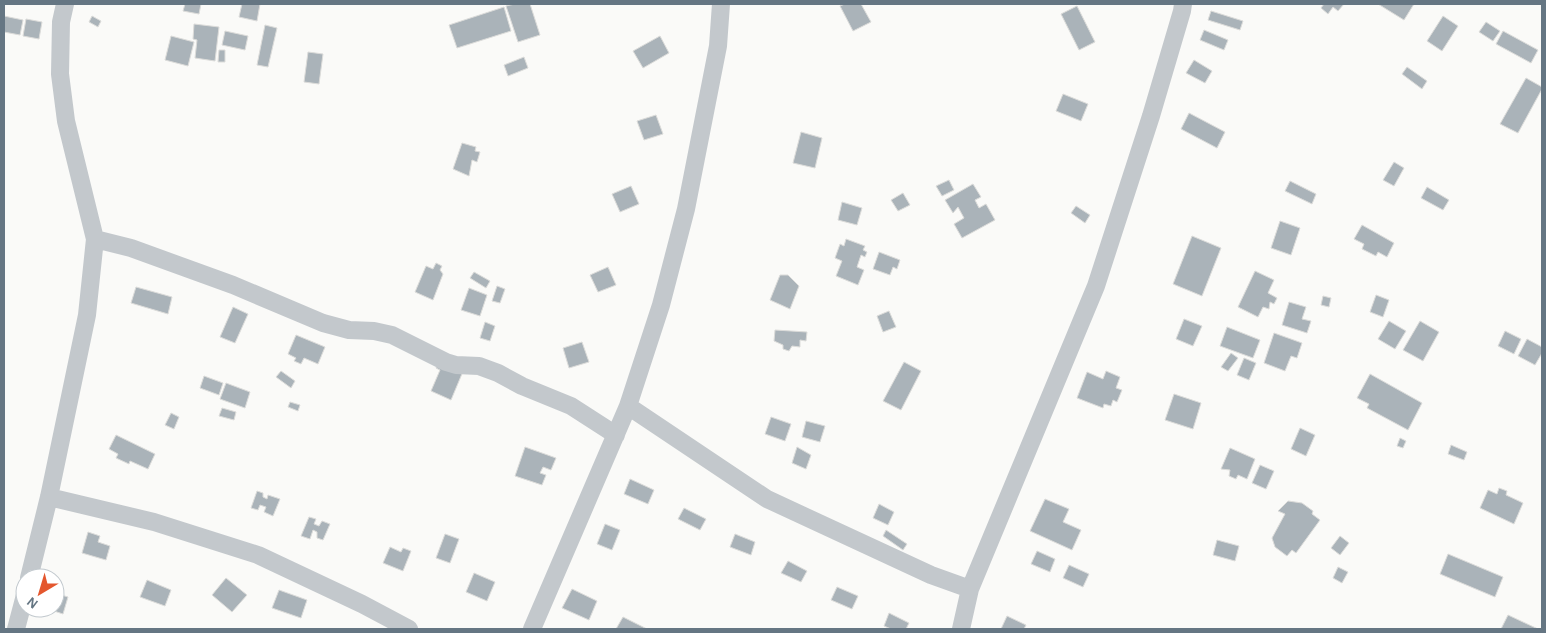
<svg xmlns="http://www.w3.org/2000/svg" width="1546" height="633" font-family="'Alegreya Sans',sans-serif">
	<rect width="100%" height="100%" fill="#fafaf8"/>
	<path fill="#aab3b9" stroke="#dcdcda" d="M185,4h16l-2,10 -16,-3z
		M242,4h18l-3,17 -18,-4z
		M515,4h15l10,31 -22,7 -12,-36z
		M845,4h16l10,18 -18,9 -13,-25z
		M1324,4h20l-6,7 -5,-4 -5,7 -7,-6z
		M1378,4h36l-10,16z
		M1077,6l18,36 -16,8 -18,-36z
		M504,7l7,24 -54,17 -8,-23z
		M1211,11l32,10 -3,9 -32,-10z
		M4,16l19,4 -3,15 -16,-3z
		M92,16l9,5 -3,6 -9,-5z
		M1443,16l15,10 -16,25 -15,-10z
		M26,19l16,3 -3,17 -16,-3z
		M1486,22l14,9 -7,10 -14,-9z
		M194,24l25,3 -4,34 -20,-3 2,-18 -4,-1z
		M265,25l12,3 -9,39 -11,-2z
		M1204,30l24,10 -4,10 -24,-10z
		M225,31l23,5 -3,14 -23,-5z
		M1503,31l35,19 -7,13 -35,-19z
		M171,36l23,6 -6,24 -23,-6z
		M660,36l9,17 -26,15 -10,-17z
		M219,50h6v12h-7z
		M308,52l15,2 -4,30 -15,-2z
		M524,57l4,11 -20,8 -4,-11z
		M1194,60l18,11 -7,12 -19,-10z
		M1407,67l20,14 -5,8 -20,-15z
		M1526,78l16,9v2l-24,44 -18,-9z
		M1063,94l25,10 -7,17 -25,-10z
		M1189,113l36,19 -8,16 -36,-19z
		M656,115l7,19 -19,6 -7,-19z
		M801,132l21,6 -7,30 -22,-5z
		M462,143l14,4 -1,4 5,1 -3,10 -5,-2 -3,16 -16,-7z
		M1394,162l10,6 -10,18 -11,-6z
		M949,180l5,10 -12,6 -6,-10z
		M1290,181l26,13 -4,10 -27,-13z
		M973,184l8,13 -6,3 4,8 7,-4 9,16 -33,18 -8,-14 10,-6 -6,-11 -5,6 -8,-13z
		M631,186l8,18 -19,8 -8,-18z
		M1427,187l22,13 -6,10 -22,-12z
		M903,193l7,12 -12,6 -7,-11z
		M842,202l20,6 -5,17 -19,-5z
		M1076,206l14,9 -5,8 -14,-10z
		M1280,221l20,7 -9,27 -20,-7z
		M1362,225l32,18 -7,14 -9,-5 -2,4 -14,-7 2,-5 -10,-5z
		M1192,236l29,12 -19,48 -29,-12z
		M846,239l19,7 -2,4 4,2 -2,5 -4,-2 -4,12 7,3 -6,15 -22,-9 6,-15 -7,-3 5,-14 4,2z
		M879,252l21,8 -3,9 -4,-2 -3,8 -17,-6z
		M436,263l6,3 -2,4 3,4 -10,26 -18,-8 11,-26 7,3z
		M608,267l8,18 -18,7 -8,-17z
		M1255,271l19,9 -6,13 9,5 -3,6 -4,-2 -1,7 -6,-2 -5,10 -20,-10z
		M474,272l16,9 -4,7 -16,-10z
		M780,275h8l11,11 -9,23 -20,-9z
		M497,286l8,3 -5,14 -8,-2z
		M136,287l36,10 -4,17 -37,-11z
		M469,288l18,7 -7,21 -19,-6z
		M1376,295l13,5 -6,17 -13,-5z
		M1323,296l8,2 -2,9 -8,-2z
		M1289,302l17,5 -4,12 9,2 -4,12 -25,-8z
		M233,307l15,7 -13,29 -15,-6z
		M889,311l7,16 -13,5 -6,-16z
		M1184,319l18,7 -9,20 -17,-7z
		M1389,321l17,10 -11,18 -17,-10z
		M1420,321l19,11 -16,29 -20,-11z
		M485,322l10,4 -5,15 -10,-3z
		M1227,327l33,13 -7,18 -33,-12z
		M775,330l32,2 -1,9 -6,-1v7l-8,-1 -3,5 -6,-2v-4l-9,-4z
		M1505,331l16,8 -7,15 -16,-8z
		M1274,333l28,10 -5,15 -6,-2 -6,15 -21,-8z
		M296,335l29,12 -7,17 -14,-6 -3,6 -7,-3 2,-3 -8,-4z
		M1527,339l15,8v6l-7,12 -17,-9z
		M582,342l7,20 -20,6 -6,-20z
		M1231,353l7,5 -10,13 -7,-4z
		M1244,358l12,5 -7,17 -12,-5z
		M440,359l24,10 -13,31 -20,-9 9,-21 -4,-2z
		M904,362l17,9 -20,39 -18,-9z
		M281,371l14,10 -4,7 -15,-11z
		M1106,371l14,6 -4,11 6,2 -5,12 -4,-2 -2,6 -7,-2 -1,4 -26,-10 10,-26 16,7z
		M1370,374l52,29 -14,27 -41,-22 2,-4 -12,-6z
		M204,376l19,7 -4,12 -19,-7z
		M226,383l24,9 -5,16 -25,-9z
		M1174,394l27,9 -8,26 -28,-9z
		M290,402l10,3 -2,6 -10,-4z
		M222,408l14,4 -2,8 -15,-4z
		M171,413l8,4 -5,12 -9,-4z
		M771,417l20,7 -6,17 -20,-7z
		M806,421l19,5 -5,16 -18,-5z
		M1300,428l15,7 -9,21 -15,-7z
		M116,435l39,19 -7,15 -18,-8 -1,3 -13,-6 2,-4 -9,-5z
		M1400,438l6,3 -3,7 -6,-2z
		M1451,445l16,7 -3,8 -16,-6z
		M525,447l31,11 -5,12 -8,-3 -3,6 6,2 -4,10 -27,-9z
		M797,447l14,8 -5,14 -14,-6z
		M1230,448l25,11 -8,20 -9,-4 -2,4 -7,-3 1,-6 -9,-1z
		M1260,465l14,6 -8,18 -14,-6z
		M630,479l24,11 -6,14 -24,-10z
		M1499,488l8,3 -1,4 17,8 -9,21 -34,-16 8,-18 9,4z
		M257,491l6,2v4l4,2 1,-4 12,4 -7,17 -9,-4 2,-5 -6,-2 -2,5 -7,-2z
		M1045,499l24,10 -6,13 18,8 -9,20 -42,-19z
		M1288,501l14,2 11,8 -1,3 8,6 -24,33 -4,-3 -5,6 -12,-9 -3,-9 13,-24 -7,-3z
		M879,504l15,8 -6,13 -15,-7z
		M684,508l22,11 -6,11 -22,-11z
		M309,517l7,2 -2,5 5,2 3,-5 8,3 -7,16 -6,-2v-6l-4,-2 -3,9 -9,-3z
		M605,524l15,6 -8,20 -15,-6z
		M886,530l21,14 -4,6 -20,-14z
		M88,532l12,4 -2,6 12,4 -4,14 -24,-7z
		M445,534l14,5 -9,24 -14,-5z
		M735,534l20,8 -4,13 -21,-8z
		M1340,536l9,7 -9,12 -9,-7z
		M1217,540l22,6 -4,15 -22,-6z
		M390,547l11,5 2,-4 8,3 -8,20 -20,-8z
		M1037,551l18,8 -5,13 -19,-8z
		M1448,554l55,23 -8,20 -55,-23z
		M788,561l19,10 -6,11 -20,-9z
		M1069,565l20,9 -6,13 -20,-9z
		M1338,567l10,5 -6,11 -9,-5z
		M474,573l21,9 -8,19 -21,-9z
		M226,578l21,17 -15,17 -20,-17z
		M147,580l24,10 -6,16 -25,-9z
		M837,587l21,9 -6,13 -21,-9z
		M572,589l25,12 -8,19 -27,-12z
		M279,590l28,10 -6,18 -29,-10z
		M55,593l13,4 -5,17 -18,-6h10z
		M889,613l20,10 -3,6h-15l-7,-3z
		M1508,615l30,14h-37z
		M1007,616l19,9 -2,4h-23z
		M623,617l24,12h-31z"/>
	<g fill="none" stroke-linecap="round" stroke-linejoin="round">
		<path stroke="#c3c8cc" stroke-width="18" d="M721,4l-3,42 -32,163 -25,96 -33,101 139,93 164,76 39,14
			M95,239l36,9 102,37 90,38 26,7 25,1 18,4 54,27 10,3 23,1 19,7 24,13 49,20 45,29
			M49,497l105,25 104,33 104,49 47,25
			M29,578l20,-81 38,-182 8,-76 -29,-118 -6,-47 1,-52 4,-18
			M16,629l9,-34
			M532,629l96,-223
			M961,629l9,-40 126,-303 55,-170 31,-105 1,-7"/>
	</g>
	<rect width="1546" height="633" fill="none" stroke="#657683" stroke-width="10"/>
	<g transform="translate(40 593) rotate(218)"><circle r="24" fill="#ffffff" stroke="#c1c8cd"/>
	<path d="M0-4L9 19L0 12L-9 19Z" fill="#e4572e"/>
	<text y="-8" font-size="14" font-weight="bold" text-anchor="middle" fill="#657683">N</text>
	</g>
</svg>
